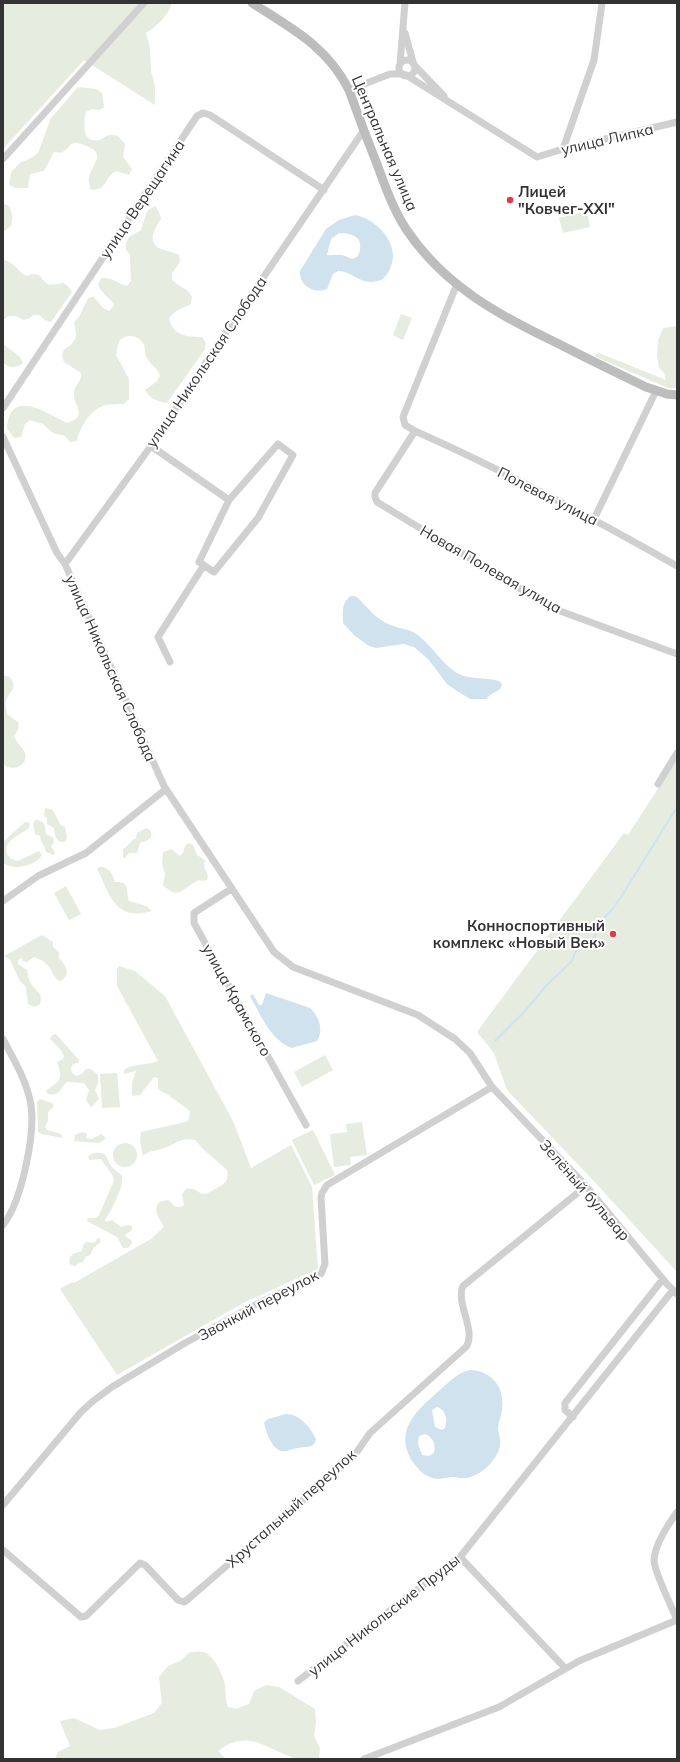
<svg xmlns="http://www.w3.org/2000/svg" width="680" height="1762" font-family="Mulish,sans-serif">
	<rect width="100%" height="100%" fill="#fff"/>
	<path fill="#e6ecdf" d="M6,3h166c-4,13 -15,23 -26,30l4,15 1,23 4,15v19l-71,-45 -81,89v-143z
		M78,87l18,2 6,4 2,14 -5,3 -7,-1 -6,3c-3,11 -4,35 16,27 4,-2 6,-5 11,-4 5,0 9,5 12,9l-2,13 9,12 -3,6 -13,-4c-12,6 -8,19 -25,19 -1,-5 -3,-8 -2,-13 2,-11 19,-24 -3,-31 -6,-3 -9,-4 -15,-2l-4,5 -6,4 -7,-1 -10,19 -14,3 -2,14h-13l-6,-3 2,-13 9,-9 13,-6 5,-4 13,-35z
		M3,203l6,3c4,8 4,12 2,20l-8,6z
		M155,206l4,6 2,7c-6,9 -15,24 0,30 6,2 12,3 18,6l1,7 -8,11v7c8,8 14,6 20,17l-1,7c-9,5 -16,5 -22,15 5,17 18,18 33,18l4,6 -1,6 -38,54c-9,-1 -17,-4 -22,-13l11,-8 4,-6c-3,-9 -9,-11 -13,-18 -3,-5 -1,-10 -4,-15 -5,-8 -19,-10 -24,-1 -2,4 -2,9 -3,13l13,24v20l-5,5c-6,0 -13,0 -19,1 -14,4 -26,23 -28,36l-7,1 -5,-6 -12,-3 -10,-9 -13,-4 -5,4 -4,13 -7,1 -7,-10c3,-41 40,-15 60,-5 23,-7 5,-18 7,-31 1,-8 8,-9 7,-19l-17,-11c-5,-15 3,-11 10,-21 4,-5 1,-13 0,-19l5,-5 9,-19 6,-1 9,11 6,3 5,-6c-4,-8 -13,-11 -16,-21l3,-6c11,-1 16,5 26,8l4,-5 -1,-26 -4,-5v-7l3,-6 12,-7 6,-19z
		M587,211l3,16 -27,6 -4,-15z
		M3,259c11,4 14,11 23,17l7,-2 6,1 5,6 5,4 14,-2 5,3 4,6 -21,30 -6,-2 -6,-5h-5l-4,3 -6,2 -9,-4h-6l-6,4z
		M401,314l11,4 -9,22 -10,-5z
		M677,326v62h-9l-74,-32 5,-3 67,27 -2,-7 -5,-5 -2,-13 1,-15 5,-12z
		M3,344l17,13 3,6c-7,5 -14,6 -20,-1z
		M3,675l7,2c8,14 0,12 -4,24 -1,4 0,9 1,13l12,9 -1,7 -4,6c3,8 8,10 11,17 3,11 -8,17 -18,14l-4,-4z
		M677,759v513l-87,-95 -83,-87 -13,-37 -17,-21 147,-199 4,2z
		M45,808l8,2c2,6 6,9 7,15l5,2 2,11 -2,4c-10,1 -10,-8 -11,-14l-7,-4v-6l-3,-3z
		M35,820h3c9,3 6,7 8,14l7,4 1,4 -3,5 4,5 -1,3 -8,-3c-1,-6 -5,-9 -6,-16l-5,-2 -2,-10z
		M25,822h3l2,2 -1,4c-7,6 -27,13 -22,26 2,4 6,6 11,7l21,-10 3,4c-7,11 -27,16 -39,8v-21z
		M146,828l4,2c5,9 -4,11 -10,13l-3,10h-8l-4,5h-2v-9c6,-3 7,-8 13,-11l1,-5z
		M188,843l5,2 4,10 8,5 -1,6 4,10 -1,4 -5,1 -2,-1c-15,4 -19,23 -37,5l2,-11 -3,-10 1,-12 8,-3 9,7 3,-3 2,-7z
		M101,867c10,1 11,7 14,15 17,-1 10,10 14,19l17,5 6,5c-37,11 -43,-17 -55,-43z
		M66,886l15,28 -12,6 -15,-27z
		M42,935l11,7v5l6,5v6c7,8 13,17 1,23l-4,-2c-6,-11 -9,-18 -22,-22l-7,5 -4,-1 -2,-3 -3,2v4l9,6c1,4 1,8 3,12 4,9 14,10 10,22l-6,3 -6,-3 -2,-17 -6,-6 -10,-21 -6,-4z
		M119,966l16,5 30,25 69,127 17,45 40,-23 21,42 6,82 -75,34 -126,72 -57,-86 12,-7 2,1 77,-44 13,-12c-4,-8 -12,-16 -5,-25l9,-2 8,7h5l3,-2 -2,-11 4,-5c11,-2 10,4 18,5 3,0 6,-2 9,-4 10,-5 17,-8 14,-20l-25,-22 -7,-8c-16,-3 -18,4 -31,8 -8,3 -14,2 -21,8l-3,-16 1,-8 45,-10 3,-3 1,-8 -23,-17 -7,-3 -2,-3v-10l-4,-1 -14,18 -8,1v-13l4,-12 -12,3v-4c10,-7 22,-4 34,-9l-41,-75v-17z
		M56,1034l23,26v3c-9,-1 -11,10 -2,13l5,-2 4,-5h5l7,6v8l-3,7 4,9 -7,8 -2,-1 -4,-6 3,-10 -5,-7 -17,-1c-7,6 -7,15 -19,12l-2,-2 1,-2c14,-10 16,-10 10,-28l6,-3 1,-3 -3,-6 -11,-11 2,-4z
		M325,1055l8,15 -31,17 -8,-15z
		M117,1073l3,34 -18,1 -2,-34z
		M40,1099l12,4 2,3 -6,6v9l-3,6 2,3 14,4 2,4 -21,-4 -4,-2 -1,-30z
		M362,1122l5,33 -17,2 1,8 -17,2 -4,-33 17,-2 2,15 -3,-23z
		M313,1130l22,45 -21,10 -22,-45z
		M83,1132l4,2 -1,4 6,1 9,-5 4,3v2l-6,4 -25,-2 1,-6z
		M113 1155a12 12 0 1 1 24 0a12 12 0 1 1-24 0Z
		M94,1153c16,-2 11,7 19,15 3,3 6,4 9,8 2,11 -11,35 -17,44l1,2 6,-2 9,7 7,-2 4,1v4l-7,5 1,2 5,3 1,3 -4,5h-5l-6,-11 -30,-16 1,-3h8l3,-3 15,-34 -1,-5 -12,-17 -12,1 -1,-4z
		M98,1238l2,1 1,3 -7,5 -4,8 -5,2 -1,4 -10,5 -4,-2c-3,-10 6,-11 12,-13l1,-5 3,-4 8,1z
		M190,1652c5,0 12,-1 16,1 11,7 16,21 19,32 1,8 0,15 3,22l8,2 13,-5 5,-13 12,-6 13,2 36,22 1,13 -2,14 6,12 -1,11c-7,0 -16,2 -22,0 -31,-9 -48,-32 -79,-8l8,8h-171l3,-7 12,-6 -10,-25 14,-3 26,12 14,-2 40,-15 8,-10 -3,-26 9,-11 12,-5z"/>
	<path fill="#cfe2ee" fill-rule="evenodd" d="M355,215c21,4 45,28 36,51 -1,5 -5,9 -8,13 -22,10 -28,-8 -45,-8l-5,3 -6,15c-13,5 -28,-3 -27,-18l26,-42 13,-9zM339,233c16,0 26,6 19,23l-5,3c-5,-1 -8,-4 -13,-4 -5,-1 -8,1 -13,0l4,-16z
		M351,596h4l3,2c9,9 18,21 30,26 10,5 22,4 31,12 14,11 23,28 38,37 12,7 29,4 42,8l3,3c-1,9 -11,7 -15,15h-17l-13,-8 -10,-7 -19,-25 -14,-12 -10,-3 -28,4 -7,-2 -15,-11 -11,-12c0,-10 -2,-21 8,-27z
		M266,993l44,15c9,9 14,21 7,33l-25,7c-22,-8 -31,-33 -42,-52l3,-2 6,11h3z
		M470,1370c23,1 35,18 32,41 -1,6 -4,12 -4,18 0,5 3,9 2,15 -1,15 -19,32 -34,34 -5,1 -8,-1 -12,-1 -9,0 -16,4 -24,0 -8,-3 -13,-9 -18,-16 -19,-31 6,-52 28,-71 9,-8 17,-17 30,-20zM437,1407c10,3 10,13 8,21l-3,2 -7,-3 -3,-17zM425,1434c8,3 11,10 9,19l-5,3 -7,-1 -4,-11 1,-8z
		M286,1414c14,0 25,14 30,25 -2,10 -10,7 -18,9 -8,1 -13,6 -21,1 -7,-5 -11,-18 -13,-26l4,-4z"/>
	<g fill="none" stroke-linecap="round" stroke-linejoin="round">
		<path stroke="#cfe2ee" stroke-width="2" d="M495,1041l28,-28 24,-28 25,-24 3,-8 10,-12 7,-2 3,-2 2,-12 14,-14 10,-14 56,-90"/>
		<path stroke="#d0d0d0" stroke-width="7" d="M405,33l8,29
			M399 68a8 8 0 1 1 16 0a8 8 0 1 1-16 0Z
			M400,64l5,-61
			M414,65l30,31
			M406,75l131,82 26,-8 114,-27
			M349,90l41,-16h13
			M364,130l-136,199 -77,117 -86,118 99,222 110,166 19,15 125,48 37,24 15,14 22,34 94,99 81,98 10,10
			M563,149l31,-89 8,-57
			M3,159l141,-156
			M457,284l-54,133 2,8 10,6 -40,62v4l2,5 175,106 125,46
			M3,408l194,-292 6,-3 7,2 114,75
			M415,431c90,40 176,86 262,135
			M3,437l54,116 8,11
			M151,446l78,54 -30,62 15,10 44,-54 35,-63 -15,-11 -49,56
			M594,519l62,-128
			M170,662l-12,-25 46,-72
			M658,784l19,-31
			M231,889l-37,24v10l112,202
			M3,901l35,-25 48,-23 80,-64
			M3,1039c10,19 22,39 27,61 7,29 -8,101 -27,125
			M573,1417l-8,-7v-7l98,-124
			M3,1505l78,-93 12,-11 19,-14 73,-44 72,-39 64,-30 4,-10 -4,-66 1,-5 5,-8 165,-98
			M3,1550l78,67 5,-1 54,-53 5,2 33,35 6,2 3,-2 167,-144 16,-23 96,-86c11,-16 -11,-45 -3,-61l123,-100
			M460,1557l105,111
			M298,1681l162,-124 213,-267
			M364,1759l135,-52 80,-46 98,-41c-5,-13 -23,-48 -23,-60 1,-16 14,-35 23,-48"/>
		<path stroke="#bdbdbd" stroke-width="9" d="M252,3c39,25 75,43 97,87 9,25 18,49 28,74 8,22 16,45 29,65 38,57 94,87 153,115 29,15 58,29 87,43l21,7 10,1"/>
	</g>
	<g fill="#e63946" stroke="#fff" stroke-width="1.5">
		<circle cx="510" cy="200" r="4"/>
		<circle cx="613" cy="934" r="4"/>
	</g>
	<g text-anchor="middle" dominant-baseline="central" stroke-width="4" stroke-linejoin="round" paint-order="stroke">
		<g font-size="15" fill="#333" stroke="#fff">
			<text transform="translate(607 139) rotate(-13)">улица Липка</text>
			<text transform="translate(385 143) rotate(67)">Центральная улица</text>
			<text transform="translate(142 199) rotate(-56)">улица Верещагина</text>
			<text transform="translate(206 362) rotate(-56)">улица Никольская Слобода</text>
			<text transform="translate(548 496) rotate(27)">Полевая улица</text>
			<text transform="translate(491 569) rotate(30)">Новая Полевая улица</text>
			<text transform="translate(111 668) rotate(66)">улица Никольская Слобода</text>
			<text transform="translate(237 1000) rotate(61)">улица Крамского</text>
			<text transform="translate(585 1190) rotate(49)">Зелёный бульвар</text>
			<text transform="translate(258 1305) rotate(-28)">Звонкий переулок</text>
			<text transform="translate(291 1508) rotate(-42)">Хрустальный переулок</text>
			<text transform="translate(384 1615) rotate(-38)">улица Никольские Пруды</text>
		</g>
		<g font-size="15" font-weight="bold" fill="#333" stroke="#fff" text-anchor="start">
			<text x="518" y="191">Лицей<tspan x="518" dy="17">"Ковчег-XXI"</tspan></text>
			<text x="605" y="925" text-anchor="end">Конноспортивный<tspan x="605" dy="17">комплекс «Новый Век»</tspan></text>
		</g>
	</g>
	<rect width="680" height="1762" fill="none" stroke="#333333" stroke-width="8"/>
</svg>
